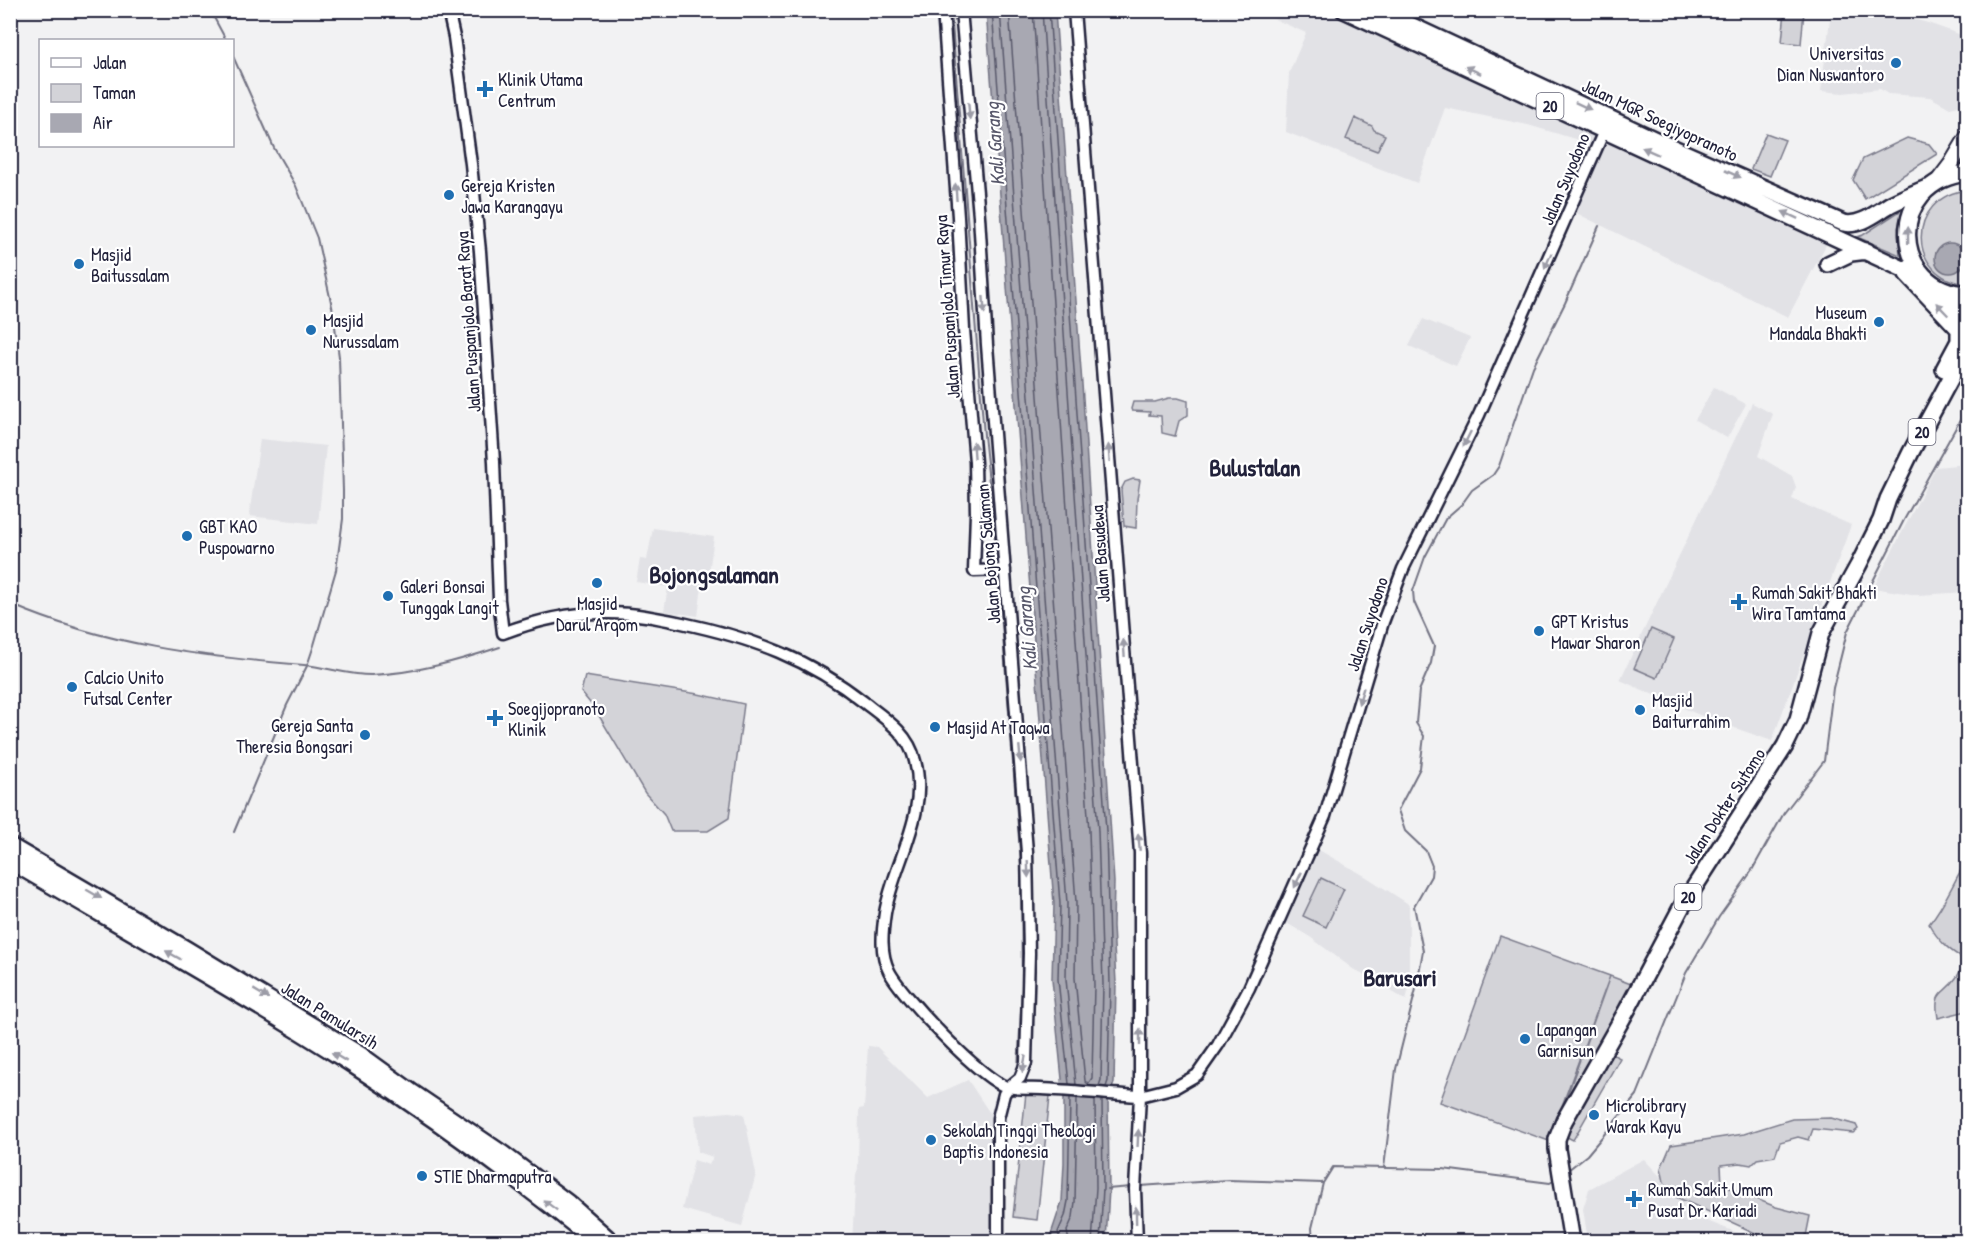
<svg xmlns="http://www.w3.org/2000/svg" width="1978" height="1252" font-family="'Patrick Hand',sans-serif">
	<rect width="100%" height="100%" fill="#f2f2f3"/>
	<filter id="ink" filterUnits="userSpaceOnUse"><feTurbulence type="fractalNoise" baseFrequency=".0167" numOctaves="2"/><feDisplacementMap in="SourceGraphic" scale="12" xChannelSelector="R" yChannelSelector="G"/><feConvolveMatrix kernelMatrix="1 2 1 2 8 2 1 2 1" color-interpolation-filters="sRGB"/></filter>
	<g filter="url(#ink)">
		<path fill="#e2e2e6" d="M1256,11h72l500,230 -40,76 -220,-108 24,-58v-7l-64,-19 -83,-17 -28,75 -131,-51 3,-59 17,-40z
			M1831,11l60,2 37,10 39,14v67l-17,4 -20,-11 -42,-3 -8,-5 -37,4 -22,-2z
			M1423,319l47,19 -14,28 -47,-20z
			M1714,387l32,17 -19,34 -32,-18z
			M1752,403l21,11 -15,42 34,20 4,11 -4,12 59,26 -79,216 -68,-24 -84,-37z
			M260,439l66,7 -8,78 -69,-8z
			M1967,464v128l-49,3 -45,-7 63,-121z
			M653,528l61,9 -7,49h-5l-4,30 -34,-5 4,-24 -32,-5 4,-23 7,1z
			M1317,849l48,27 42,27 2,3v82l-3,12 -53,-31 -43,-32 -25,-15z
			M868,1046l9,1 51,51 40,-18 19,29 17,21 -9,101 -16,10 -127,1 4,-68 2,-5 1,-60 5,-1z
			M729,1112l15,2 12,60 -14,52 -60,-17 12,-49 15,5 4,-8 -15,-5 -3,-37z
			M1644,1159l55,59 60,23h-171l-5,-32 6,-20z"/>
		<path fill="#d3d3d8" stroke="#7a7a8a" stroke-width="1.5" d="M1785,11h19l-3,33 -19,-2z
			M1355,118l17,8 2,4 11,5 -8,16 -31,-12z
			M1766,133l19,7 -15,36 -19,-7z
			M1907,138l22,6 8,10 -72,45 -12,-19 10,-21z
			M1967,190v94c-61,-6 -61,-87 0,-94z
			M1903,209l-5,19 2,27 -43,-18 6,-2z
			M1169,398h9l10,3v14l-9,6 -4,15 -13,-3 -1,-17 -12,-1 1,-3 -18,-1 -1,-2 2,-7h22z
			M1133,479l7,1 -3,19 -1,29 -12,-2 -3,-36 4,-8z
			M1651,629l23,10 -17,39 -23,-10z
			M585,676l113,18 46,10 -15,114 -21,13h-37l-7,-17 -19,-21 -50,-84 -14,-17z
			M1967,860v151l-29,7c-5,-29 6,-22 18,-40 4,-5 6,-12 9,-18 -16,-10 -27,-19 -36,-36 17,-21 24,-42 38,-64z
			M1321,878l23,11 -18,38 -23,-11z
			M1500,936l110,40 -61,165 -109,-39z
			M1610,976l26,10 -82,146z
			M1606,1051l14,7 -47,82 -12,-6z
			M1026,1093l24,3 -13,124 -24,-3z
			M1831,1118l25,7 2,4 -5,4 -40,-4 -4,11 -11,-3 -18,5 -5,14 -18,3 -6,6 -11,-2 -19,2 1,20 54,22 34,9 -5,25h-29l-12,-4 -88,-40 -12,-15 -3,-14 10,-23 73,-11 48,-15z"/>
		<path fill="#a8a8b2" stroke="#727282" stroke-width="1.5" d="M986,11h69l28,387 31,484 -1,44 3,57 -2,100 -6,15 1,91 -3,52h-50l-5,-7 11,-33 2,-38v-64l-12,-120 2,-75z
			M1935 258a15 15 0 1 1 30 0a15 15 0 1 1-30 0Z"/>
		<g fill="none" stroke-linecap="round" stroke-linejoin="round">
			<path stroke="#58586b" stroke-width="1.5" d="M992,10l68,894 -2,75 11,105
				M1000,10l67,893 -1,76 10,106
				M1009,10l67,892 -1,76 10,103 3,3 4,-6 2,-93 -5,-154 -56,-821
				M1042,10l56,821 5,153 -2,96 -2,6
				M1049,10l57,821 4,153 -2,97 -2,6
				M1061,1242l-3,-10 7,-16 3,-15 2,-103
				M1069,1242l-2,-11 6,-14 2,-15 2,-104
				M1092,1242l4,-54 -1,-88
				M1100,1242l3,-54 -1,-88"/>
			<path stroke="#727282" stroke-width="2" d="M210,10l16,30
				M951,10l33,425 14,132
				M232,54l42,94 22,38 21,52 16,73 6,46 4,134v28l-7,51 -22,75 -7,21 -20,39 -53,127
				M998,573l23,291 1,126 -4,80
				M10,604c95,41 192,53 294,61 22,2 44,10 67,10 45,-2 87,-14 129,-28
				M1384,1168l12,-99 20,-80 7,-38 -9,-45 17,-30 1,-10 -6,-15 -21,-20 -7,-21 22,-42 4,-32 -8,-13 3,-32 12,-28 3,-17 -20,-44 -1,-11 12,-34 21,-39 16,-14 10,-14 21,-15 6,-9 34,-99 32,-64 34,-77
				M1568,1170l19,-15 50,-60 49,-122 33,-56 32,-45 33,-59 40,-52 9,-73 14,-56 57,-112 64,-114
				M1140,1186l88,-6 95,3 10,-16 110,2 107,14 6,-4
				M1107,1189l24,-2
				M1313,1242l-1,-14 11,-45"/>
			<defs>
				<path id="minor" d="M448,10l6,27 17,127 9,87 14,211 5,138 4,33c34,-13 70,-21 106,-20 25,0 49,5 73,10 70,15 126,35 183,80 21,16 44,31 50,58 14,53 -21,101 -30,152 -3,20 -5,40 4,58 12,24 94,110 118,116 11,3 24,1 35,2 33,2 65,5 98,7l36,-9 21,-12 21,-30 31,-57 76,-172 58,-194 20,-53 76,-154 125,-284
					M943,10l15,207 6,113 11,132 1,51 -2,58 31,-1
					M961,10l18,206 8,129 40,507 2,101 -3,110 -6,15 -12,10 -4,6 -6,24v124
					M1074,10l66,843v243l-5,93 2,53"/>
				<path id="major" d="M1938,181l13,-17 17,-28"/>
				<path id="highway" d="M1344,10l585,271 33,32 6,11
					M1378,10l282,132 183,81c18,4 34,-11 48,-19 12,-6 24,-11 36,-16
					M1968,173c-84,8 -77,119 0,121
					M1828,264l23,-11 16,-2
					M1907,274l52,55v12l-15,28
					M10,846l176,103 176,107 51,37 90,61 65,49 44,39
					M10,861c114,67 229,131 340,202 85,55 167,115 246,179
					M1572,1242l-15,-93v-10l7,-18 63,-111 54,-102 104,-162 13,-27 23,-86 37,-67 23,-46 7,-21 23,-47 57,-106"/>
			</defs>
			<use href="#minor" stroke="#22223b" stroke-width="15"/>
			<use href="#major" stroke="#22223b" stroke-width="18"/>
			<use href="#highway" stroke="#22223b" stroke-width="20"/>
			<use href="#minor" stroke="#fff" stroke-width="10"/>
			<use href="#major" stroke="#fff" stroke-width="14"/>
			<use href="#highway" stroke="#fff" stroke-width="15"/>
		</g>
		<defs><path id="oneway-solid" d="M-6-.8H1V-3.2L6.5 0L1 3.2V.8H-6Z" transform="scale(1.5)"/></defs>
		<g fill="#9c9ca7">
			<use href="#oneway-solid" transform="translate(1473 70) rotate(-155)"/>
			<use href="#oneway-solid" transform="translate(1583 106) rotate(25)"/>
			<use href="#oneway-solid" transform="translate(969 111) rotate(85)"/>
			<use href="#oneway-solid" transform="translate(1650 151) rotate(-156)"/>
			<use href="#oneway-solid" transform="translate(1733 174) rotate(24)"/>
			<use href="#oneway-solid" transform="translate(956 192) rotate(-94)"/>
			<use href="#oneway-solid" transform="translate(1790 215) rotate(-155)"/>
			<use href="#oneway-solid" transform="translate(1908 235) rotate(-91)"/>
			<use href="#oneway-solid" transform="translate(1548 261) rotate(113)"/>
			<use href="#oneway-solid" transform="translate(984 305) rotate(86)"/>
			<use href="#oneway-solid" transform="translate(1942 309) rotate(-134)"/>
			<use href="#oneway-solid" transform="translate(1467 439) rotate(116)"/>
			<use href="#oneway-solid" transform="translate(974 450) rotate(-94)"/>
			<use href="#oneway-solid" transform="translate(1109 453) rotate(-94)"/>
			<use href="#oneway-solid" transform="translate(1124 648) rotate(-94)"/>
			<use href="#oneway-solid" transform="translate(1361 696) rotate(107)"/>
			<use href="#oneway-solid" transform="translate(1020 754) rotate(85)"/>
			<use href="#oneway-solid" transform="translate(1139 842) rotate(-95)"/>
			<use href="#oneway-solid" transform="translate(1028 869) rotate(88)"/>
			<use href="#oneway-solid" transform="translate(1298 880) rotate(115)"/>
			<use href="#oneway-solid" transform="translate(94 894) rotate(30)"/>
			<use href="#oneway-solid" transform="translate(173 955) rotate(-151)"/>
			<use href="#oneway-solid" transform="translate(261 994) rotate(31)"/>
			<use href="#oneway-solid" transform="translate(1140 1037) rotate(-90)"/>
			<use href="#oneway-solid" transform="translate(339 1057) rotate(-149)"/>
			<use href="#oneway-solid" transform="translate(1024 1064) rotate(101)"/>
			<use href="#oneway-solid" transform="translate(1138 1138) rotate(-87)"/>
			<use href="#oneway-solid" transform="translate(550 1205) rotate(-143)"/>
			<use href="#oneway-solid" transform="translate(1136 1215) rotate(-91)"/>
		</g>
	</g>
	<g fill="#1f6fb2" stroke="#fff" stroke-width="2">
		<circle cx="1896" cy="63" r="6"/>
		<path d="M482 80h6v6h6v6h-6v6h-6v-6h-6v-6h6z"/>
		<circle cx="449" cy="195" r="6"/>
		<circle cx="79" cy="264" r="6"/>
		<circle cx="1879" cy="322" r="6"/>
		<circle cx="311" cy="330" r="6"/>
		<circle cx="187" cy="536" r="6"/>
		<circle cx="597" cy="583" r="6"/>
		<circle cx="388" cy="596" r="6"/>
		<path d="M1736 593h6v6h6v6h-6v6h-6v-6h-6v-6h6z"/>
		<circle cx="1539" cy="631" r="6"/>
		<circle cx="72" cy="687" r="6"/>
		<circle cx="1640" cy="710" r="6"/>
		<path d="M492 709h6v6h6v6h-6v6h-6v-6h-6v-6h6z"/>
		<circle cx="935" cy="727" r="6"/>
		<circle cx="365" cy="735" r="6"/>
		<circle cx="1525" cy="1039" r="6"/>
		<circle cx="1594" cy="1115" r="6"/>
		<circle cx="931" cy="1140" r="6"/>
		<circle cx="422" cy="1176" r="6"/>
		<path d="M1631 1190h6v6h6v6h-6v6h-6v-6h-6v-6h6z"/>
	</g>
	<g text-anchor="middle" dominant-baseline="central" stroke-width="4.5" stroke-linejoin="round" paint-order="stroke">
		<g fill="#fff" stroke="#646476" stroke-width="1.5">
			<rect x="1536.5" y="93" width="27" height="26" rx="4.5"/>
			<rect x="1908.5" y="419" width="27" height="26" rx="4.5"/>
			<rect x="1674.5" y="884" width="27" height="26" rx="4.5"/>
		</g>
		<g font-size="16" font-weight="bold" fill="#22223b">
			<text x="1550" y="106">20</text>
			<text x="1922" y="432">20</text>
			<text x="1688" y="897">20</text>
		</g>
		<g font-size="18" fill="#22223b" stroke="#fff" text-anchor="start">
			<text x="1884" y="53" text-anchor="end">Universitas<tspan x="1884" dy="21">Dian Nuswantoro</tspan></text>
			<text x="498" y="79">Klinik Utama<tspan x="498" dy="21">Centrum</tspan></text>
			<text x="461" y="185">Gereja Kristen<tspan x="461" dy="21">Jawa Karangayu</tspan></text>
			<text x="91" y="254">Masjid<tspan x="91" dy="21">Baitussalam</tspan></text>
			<text x="1867" y="312" text-anchor="end">Museum<tspan x="1867" dy="21">Mandala Bhakti</tspan></text>
			<text x="323" y="320">Masjid<tspan x="323" dy="21">Nurussalam</tspan></text>
			<text x="199" y="526">GBT KAO<tspan x="199" dy="21">Puspowarno</tspan></text>
			<text x="400" y="586">Galeri Bonsai<tspan x="400" dy="21">Tunggak Langit</tspan></text>
			<text x="1752" y="592">Rumah Sakit Bhakti<tspan x="1752" dy="21">Wira Tamtama</tspan></text>
			<text x="597" y="603" text-anchor="middle">Masjid<tspan x="597" dy="21">Darul Arqom</tspan></text>
			<text x="1551" y="621">GPT Kristus<tspan x="1551" dy="21">Mawar Sharon</tspan></text>
			<text x="84" y="677">Calcio Unito<tspan x="84" dy="21">Futsal Center</tspan></text>
			<text x="1652" y="700">Masjid<tspan x="1652" dy="21">Baiturrahim</tspan></text>
			<text x="508" y="708">Soegijopranoto<tspan x="508" dy="21">Klinik</tspan></text>
			<text x="353" y="725" text-anchor="end">Gereja Santa<tspan x="353" dy="21">Theresia Bongsari</tspan></text>
			<text x="947" y="727">Masjid At Taqwa</text>
			<text x="1537" y="1029">Lapangan<tspan x="1537" dy="21">Garnisun</tspan></text>
			<text x="1606" y="1105">Microlibrary<tspan x="1606" dy="21">Warak Kayu</tspan></text>
			<text x="943" y="1130">Sekolah Tinggi Theologi<tspan x="943" dy="21">Baptis Indonesia</tspan></text>
			<text x="434" y="1176">STIE Dharmaputra</text>
			<text x="1648" y="1189">Rumah Sakit Umum<tspan x="1648" dy="21">Pusat Dr. Kariadi</tspan></text>
		</g>
		<g font-size="18" fill="#22223b" stroke="#fff">
			<text transform="translate(1660 120) rotate(25)">Jalan MGR Soegiyopranoto</text>
			<text transform="translate(1565 179) rotate(-67)">Jalan Suyodono</text>
			<text transform="translate(947 307) rotate(-94)">Jalan Puspanjolo Timur Raya</text>
			<text transform="translate(468 322) rotate(-94)">Jalan Puspanjolo Barat Raya</text>
			<text transform="translate(988 554) rotate(-95)">Jalan Bojong Salaman</text>
			<text transform="translate(1100 554) rotate(-94)">Jalan Basudewa</text>
			<text transform="translate(1367 624) rotate(-72)">Jalan Suyodono</text>
			<text transform="translate(1724 806) rotate(-57)">Jalan Dokter Sutomo</text>
			<text transform="translate(330 1015) rotate(32)">Jalan Pamularsih</text>
		</g>
		<g font-size="20" font-style="italic" fill="#58586b" stroke="#fff">
			<text transform="translate(994 144) rotate(-94)">Kali Garang</text>
			<text transform="translate(1026 629) rotate(-95)">Kali Garang</text>
		</g>
		<g font-size="24" font-weight="bold" fill="#22223b" stroke="#fff">
			<text x="1255" y="467">Bulustalan</text>
			<text x="714" y="574">Bojongsalaman</text>
			<text x="1400" y="977">Barusari</text>
		</g>
	</g>
	<rect width="1978" height="1252" fill="none" stroke="#fff" stroke-width="36"/>
	<rect x="18" y="18" width="1942" height="1216" fill="none" stroke="#22223b" stroke-width="2" filter="url(#ink)"/>
	<rect x="39" y="39" width="195" height="108" fill="#ffffff" stroke="#a7a7b1" stroke-width="1.5"/>
	<rect x="51" y="58" width="30" height="9" fill="#ffffff" stroke="#a7a7b1" stroke-width="1.5"/>
	<text x="93" y="69" font-size="18" fill="#22223b">Jalan</text>
	<rect x="51" y="84" width="30" height="18" fill="#d3d3d8" stroke="#a7a7b1" stroke-width="1.5"/>
	<text x="93" y="99" font-size="18" fill="#22223b">Taman</text>
	<rect x="51" y="114" width="30" height="18" fill="#a8a8b2" stroke="#a7a7b1" stroke-width="1.5"/>
	<text x="93" y="129" font-size="18" fill="#22223b">Air</text>
</svg>
